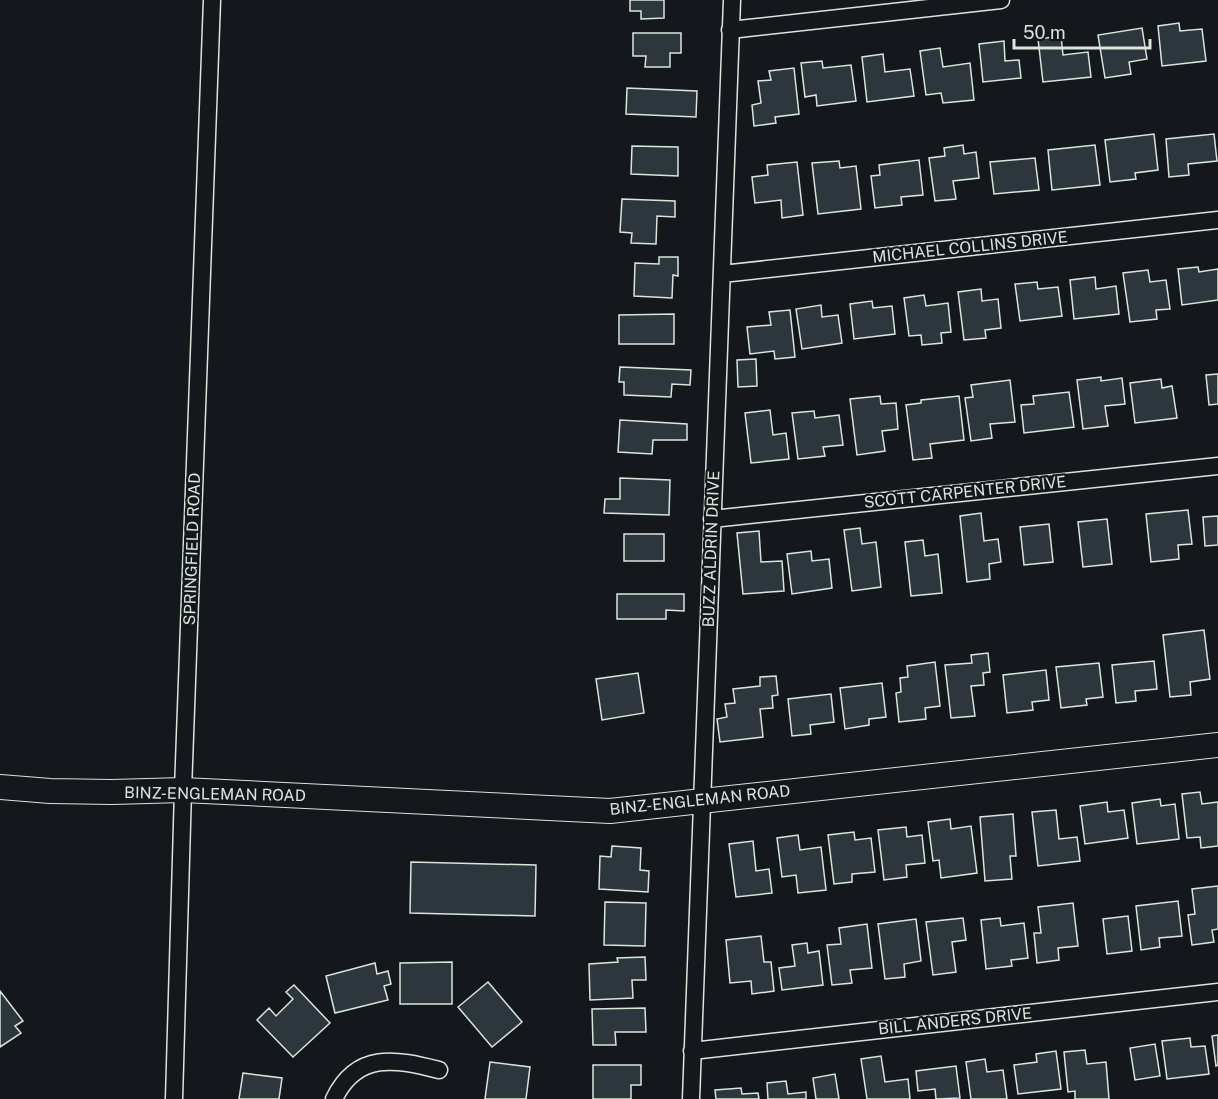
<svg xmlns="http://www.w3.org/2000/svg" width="1218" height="1099" font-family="'Public Sans',sans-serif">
	<rect width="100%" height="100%" fill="#14181c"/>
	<path fill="#2c363c" stroke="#d8e6dc" stroke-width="1.5" d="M630,0h34v18l-23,1v-8h-11z
		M1179,23l1,8 22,-2 4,32 -44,5 -4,-40z
		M1142,28l5,31 -18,3 2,12 -26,4 -7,-43z
		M633,33h48v20h-11v14h-25l1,-11h-13z
		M1061,36l2,19 25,-3 3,25 -48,5 -5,-43z
		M1004,41l1,20 14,-1 2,18 -38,4 -4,-38z
		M940,48l3,19 27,-4 4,37 -31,3 -2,-10 -15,2 -6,-44z
		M883,54l2,18 25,-3 4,27 -47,6 -5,-45z
		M822,61l1,7 28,-3 5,36 -39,5 -1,-11 -11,2 -4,-34z
		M794,68l5,46 -24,3 1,6 -22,3 -2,-21 9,-2 -3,-22 13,-1 -2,-9z
		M627,88l70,3 -1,26 -70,-3z
		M1154,134l4,36 -23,3 1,6 -26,3 -5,-42z
		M1214,134l3,27 -29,3 1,11 -20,2 -3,-38z
		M963,145l1,9 12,-2 3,26 -26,3 3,18 -21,2 -6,-43 16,-2 -1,-8z
		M1095,145l5,40 -48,5 -4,-40z
		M632,146l46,1v29l-47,-2z
		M1035,158l4,32 -45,4 -4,-32z
		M919,160l4,35 -22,2 1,8 -27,3 -4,-32 9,-1 -1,-10z
		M839,161l1,7 16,-2 5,43 -43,5 -6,-51z
		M797,162l6,53 -21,3 -1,-18 -26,3 -3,-26 16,-2 -1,-10z
		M622,199l53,2v16l-18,-1 -1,28 -25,-1 1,-10 -12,-1z
		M659,257h19v19l-5,-1 -1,23 -38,-2 1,-33 24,1z
		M1198,267l1,5 19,-3v31l-36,5 -4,-36z
		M1148,270l2,12 16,-2 4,29 -14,1 1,9 -27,3 -7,-49z
		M1095,277l1,12 20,-3 3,28 -45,5 -4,-39z
		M1037,282l1,7 20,-2 4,29 -42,5 -5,-37z
		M981,289l1,12 16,-2 3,29 -16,2 1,8 -22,2 -6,-48z
		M924,295l2,11 22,-3 3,29 -10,1 1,10 -20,2 -1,-10 -12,1 -5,-38z
		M872,301l1,7 19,-2 3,28 -41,5 -4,-35z
		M821,305l1,12 16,-2 4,28 -40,6 -6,-40z
		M790,310l5,47 -20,2 -1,-8 -24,3 -3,-27 24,-2 -2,-13z
		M674,314v30h-55v-29z
		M756,359l1,27 -19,1 -1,-27z
		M620,367l71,3 -1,15 -18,-1 -1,13 -47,-2v-13h-5z
		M1218,374v30l-9,1 -3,-30z
		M1101,377v4l21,-3 3,26 -20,2 3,20 -25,3 -6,-49z
		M1161,379l1,9 10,-2 5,32 -42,5 -5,-40z
		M1010,380l5,42 -25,2 2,14 -21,3 -6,-43 8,-1 -2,-12z
		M1069,392l5,35 -50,6 -3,-28 13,-1 -1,-8z
		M880,396l1,8 15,-1 2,26 -16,2 3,20 -28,4 -7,-56z
		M959,396l5,44 -34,4 2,14 -19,2 -7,-55 15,-2v-3z
		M770,410l3,25 13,-2 3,26 -38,4 -6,-50z
		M814,411l1,7 24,-3 4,30 -20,2 2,9 -27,3 -6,-46z
		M620,420l67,4v16h-34l-1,14 -34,-2z
		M620,478l50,2 -1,35 -65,-2 1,-14h15z
		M1188,510l4,34 -14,1 1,14 -28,3 -5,-48z
		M981,513l3,28 14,-2 3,23 -12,2 1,15 -23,3 -7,-66z
		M1218,516v29l-13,1 -2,-29z
		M1107,519l5,45 -29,3 -5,-45z
		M1049,524l4,38 -29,3 -4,-38z
		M860,528l2,16 14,-2 5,45 -29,4 -8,-61z
		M759,531l2,31 21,-1 2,30 -41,3 -6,-61z
		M624,534h40v27h-40z
		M923,540l2,16 13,-2 4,39 -31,3 -6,-54z
		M811,551l1,10 17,-2 3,29 -40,6 -5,-40z
		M617,594h67v17l-18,-1v9h-49z
		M1204,630l6,49 -20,3 1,13 -21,2 -7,-62z
		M988,653l2,19 -7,1 1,12 -13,1 4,30 -24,2 -6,-53 27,-2 -1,-8z
		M1154,661l3,28 -22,2 1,10 -20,2 -4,-38z
		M935,662l5,44 -15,2 1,11 -27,3 -3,-29 5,-1 -1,-14 8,-1 -1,-11z
		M1099,663l4,34 -17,2 1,6 -26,3 -5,-41z
		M1046,670l3,30 -17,2 1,8 -26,3 -4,-38z
		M638,673l6,40 -42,7 -6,-41z
		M776,676l2,19 -6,1 1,12 -13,1 3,28 -43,5 -3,-23 10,-2 -2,-13 10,-1 -2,-14 27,-3v-9z
		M882,683l4,34 -17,2v6l-24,4 -5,-41z
		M831,694l3,28 -24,3 1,9 -19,2 -4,-37z
		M1200,792l2,12 16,-2v44l-17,2 -1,-11 -13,1 -5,-44z
		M1160,799l1,7 14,-2 4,35 -42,5 -5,-41z
		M1107,802l1,10 16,-2 4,28 -43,6 -5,-38z
		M1056,810l3,29 18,-2 3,24 -42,5 -6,-54z
		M1013,814l3,42h-6l2,23 -27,2 -5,-64z
		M950,819l1,10 20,-3 6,47 -36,5 -2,-18 -6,1 -5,-39z
		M906,827l1,10 15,-2 3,28 -19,2 1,12 -23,3 -6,-50z
		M854,832l1,8 16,-2 4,34 -23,2v8l-18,2 -6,-49z
		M798,835l2,15 21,-3 5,43 -28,3 -2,-18 -14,2 -5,-39z
		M753,841l3,30 13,-2 3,24 -36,4 -7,-53z
		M612,846l29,2 -1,22 9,1 -1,21 -49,-3 1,-33 11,1z
		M411,862l125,3 -1,51 -125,-3z
		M1218,886v43l-6,1 2,12 -22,3 -4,-30 7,-1 -3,-25z
		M1178,901l4,35 -23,2 1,9 -19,3 -5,-44z
		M605,902l41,1 -1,43 -41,-1z
		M1073,903l5,43 -20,2 1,12 -22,3 -3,-30h7l-3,-26z
		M1128,916l4,35 -25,3 -4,-35z
		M963,918l3,22 -14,2 4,30 -23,3 -7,-53z
		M1000,918l1,8 23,-3 4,35 -17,2 1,6 -26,3 -5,-49z
		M916,919l5,42 -17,3 1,13 -20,2 -7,-55z
		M867,924l5,44 -22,2 2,13 -20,2 -5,-40 14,-1 -2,-16z
		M761,936l3,26h7l3,29 -22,3 -1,-13 -21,2 -4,-43z
		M807,943l1,10 11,-2 4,34 -41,5 -3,-22 16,-2 -3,-21z
		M645,957l1,23h-14l1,18 -43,2 -1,-36 29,-2 -1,-4z
		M452,962v42h-52v-41z
		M375,963l2,11 11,-3 3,13 -7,2 4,14 -53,13 -9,-37z
		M488,982l34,40 -30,25 -34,-40z
		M294,985l36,38 -37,34 -36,-37 12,-12 7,8 17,-17 -7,-7z
		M0,991l23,30 -8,5 6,7 -21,14z
		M645,1008l1,24h-31l1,13h-23l-1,-36z
		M1218,1035v30l-2,1 -4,-30z
		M1190,1038l1,9 14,-1 4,28 -42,5 -5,-38z
		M1155,1044l5,32 -25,4 -5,-32z
		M1085,1050l2,14 19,-2 3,37h-34v-8l-7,1 -4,-40z
		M1056,1051l5,38 -43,5 -4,-29 23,-3 -1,-8z
		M881,1056l4,26 23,-3 2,20h-43l-6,-40z
		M985,1059l2,13 16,-2 4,29h-36l-5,-37z
		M490,1062l40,5 -4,32h-41z
		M593,1065h48v20h-10v14h-38z
		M956,1066l4,32 -24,1 -1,-10 -17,2 -2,-20z
		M243,1073l39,5 -3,21h-40z
		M835,1074l4,25h-23l-3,-21z
		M786,1081l2,13 18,-2v7h-38l-1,-16z
		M741,1088l1,6 16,-1 1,6h-43l-1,-9z"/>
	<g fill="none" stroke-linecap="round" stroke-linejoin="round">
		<defs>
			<path id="street" d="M730,30l271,-30
				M722,274l496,-54
				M712,519l506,-53
				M692,1051l526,-59
				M174,1099l9,-309 29,-790
				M334,1099c23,-48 62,-40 105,-29
				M691,1099l41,-1099"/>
			<path id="secondary" d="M0,787l50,4 62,1 71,-2 427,21 608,-66"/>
		</defs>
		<use href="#street" stroke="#d8e6dc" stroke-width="19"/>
		<use href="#secondary" stroke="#d8e6dc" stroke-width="26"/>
		<use href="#street" stroke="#14181c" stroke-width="16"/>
		<use href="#secondary" stroke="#14181c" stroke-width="24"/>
	</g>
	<g text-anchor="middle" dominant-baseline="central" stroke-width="4.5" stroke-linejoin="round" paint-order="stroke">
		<g font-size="16" fill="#d8e6dc" stroke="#14181c">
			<text transform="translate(970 247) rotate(-6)">MICHAEL COLLINS DRIVE</text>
			<text transform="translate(965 492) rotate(-6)">SCOTT CARPENTER DRIVE</text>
			<text transform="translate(192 549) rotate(-88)">SPRINGFIELD ROAD</text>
			<text transform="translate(711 549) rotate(-88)">BUZZ ALDRIN DRIVE</text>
			<text transform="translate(215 794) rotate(1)">BINZ-ENGLEMAN ROAD</text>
			<text transform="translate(700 800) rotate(-6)">BINZ-ENGLEMAN ROAD</text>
			<text transform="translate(955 1021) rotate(-6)">BILL ANDERS DRIVE</text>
		</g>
	</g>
	<path d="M1014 39v9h136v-9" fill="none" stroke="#d8e6dc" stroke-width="3"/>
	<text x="1023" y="39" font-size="18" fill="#d8e6dc" stroke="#14181c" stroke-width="4.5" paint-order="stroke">50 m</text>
</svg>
